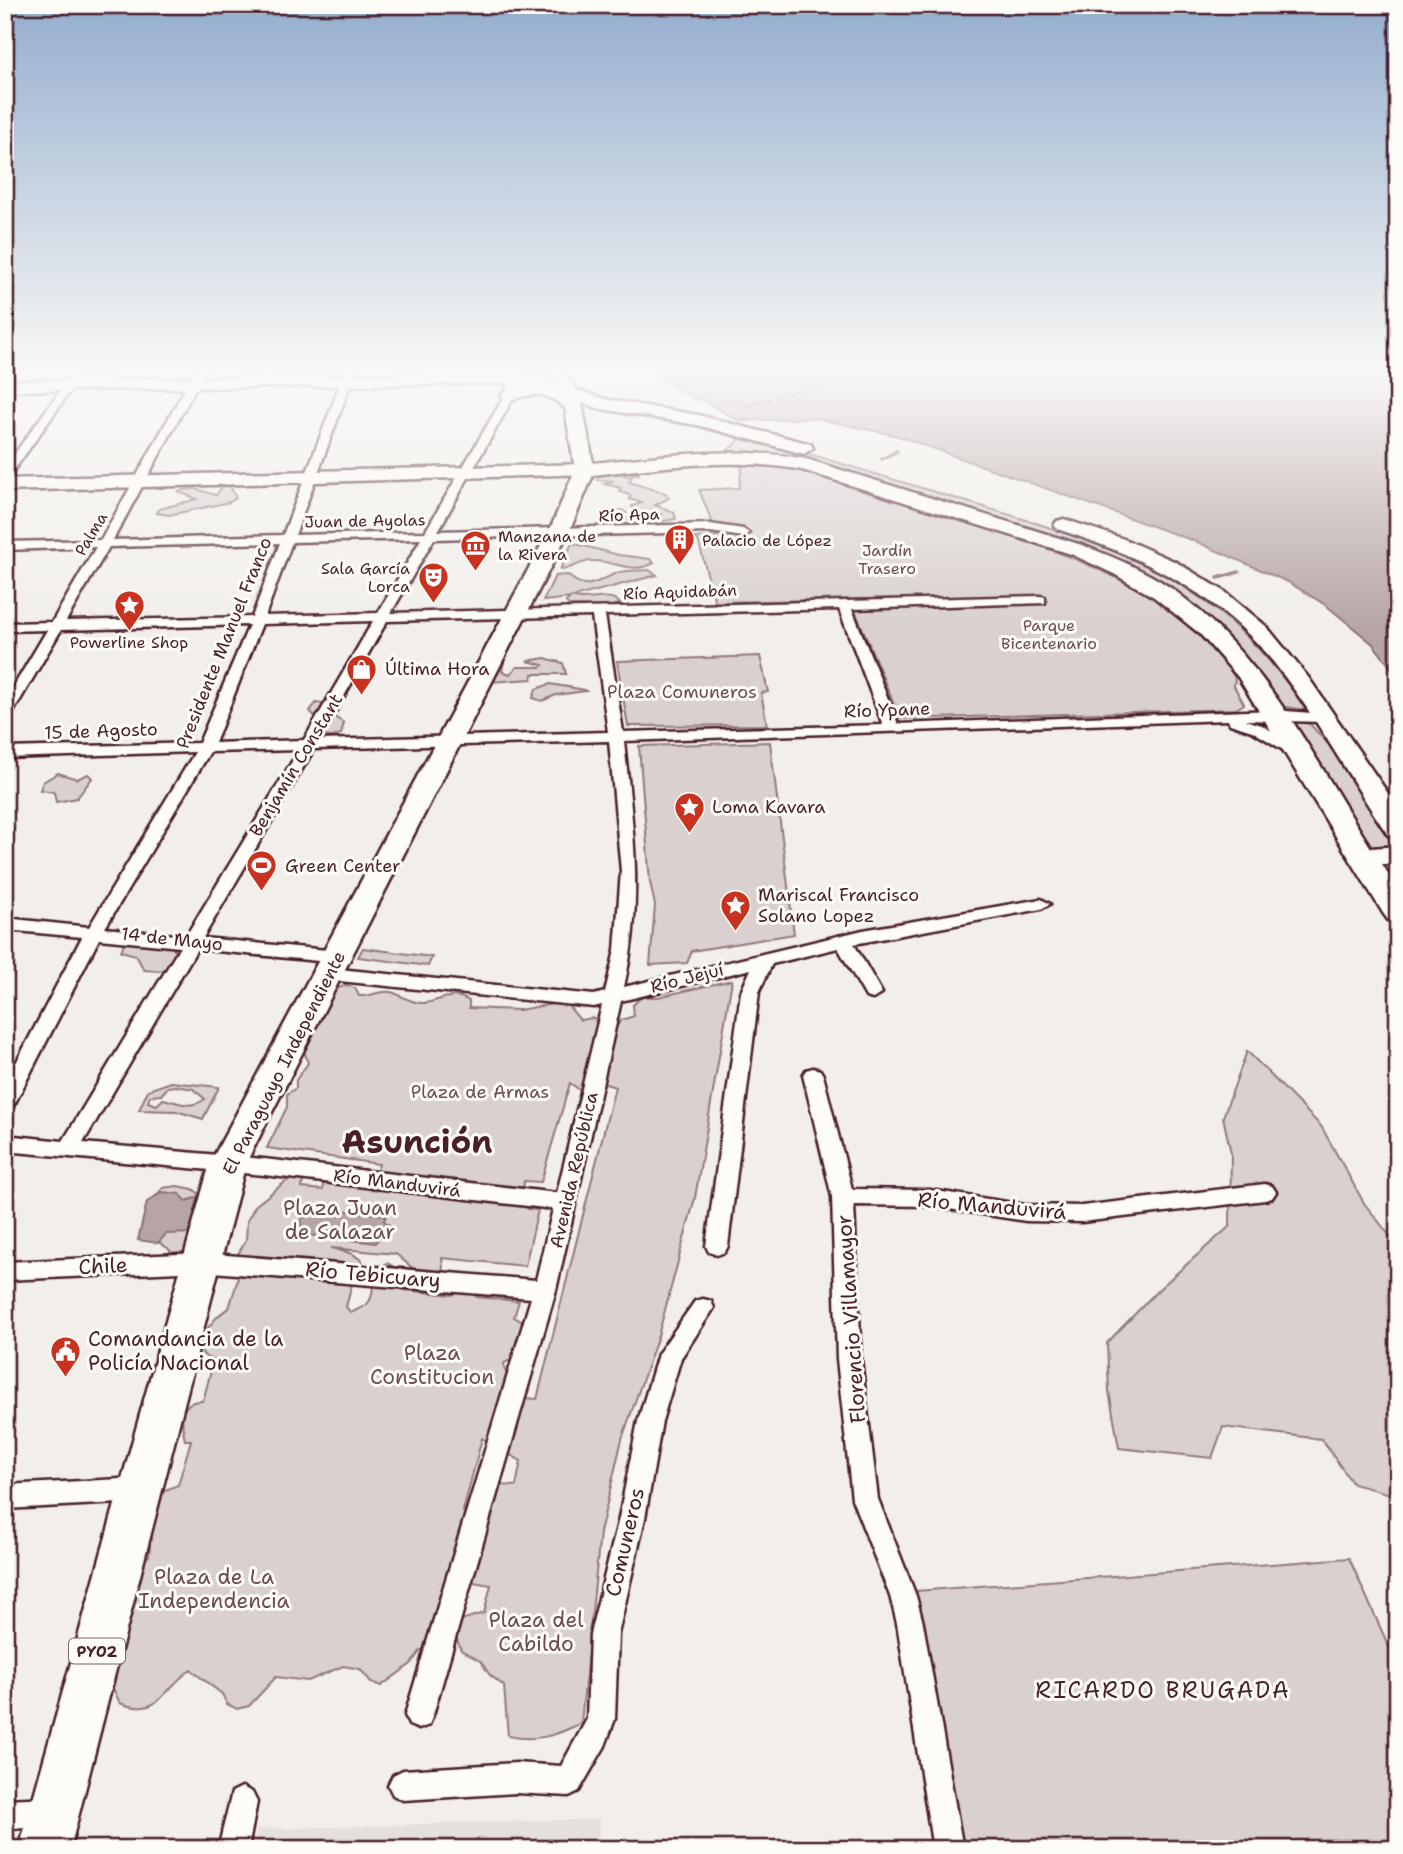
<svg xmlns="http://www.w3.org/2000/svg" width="1403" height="1854" font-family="'Shantell Sans',sans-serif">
	<rect width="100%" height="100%" fill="#f2efeb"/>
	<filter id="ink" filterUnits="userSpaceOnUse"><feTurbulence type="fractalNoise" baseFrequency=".0143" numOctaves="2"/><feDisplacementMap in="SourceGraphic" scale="14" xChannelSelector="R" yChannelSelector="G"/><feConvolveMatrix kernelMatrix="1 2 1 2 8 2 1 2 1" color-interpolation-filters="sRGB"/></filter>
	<g filter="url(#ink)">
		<path fill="#e5dfdd" d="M599,1819l-1,30h-345l4,-20z"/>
		<path fill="#d9d0cf" stroke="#92787d" stroke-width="2" fill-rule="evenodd" d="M737,432c74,22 149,45 224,68 148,45 255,73 345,210l-28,-4 -32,-48 -39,-42 -81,-50 -323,-105 -51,-9h-27l13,-10z
			M743,458c63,11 123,32 185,52 98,31 253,71 307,168l-1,8 10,18 -8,5 -336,10 -46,-111 121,-3 -3,-8 -257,5 -17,-62 -3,-2 23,-2 -19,-46 40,-2z
			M638,470l1,4 -16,1 9,2 -3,5 36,11 4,5 -14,7 19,7 2,7 -23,4 9,-9h-15l6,4 -11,5 -41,3 -1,-4 6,-5 -3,-3 19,-4 4,3 -16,5h22l3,-6 -3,-6 10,-3 -13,-4 2,-3 -12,-5 2,-3 -17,-4 10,-3 -17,-1 -1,-5z
			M224,484h5l7,14 -6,4 -61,13 -12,-2 2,-4 38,-10 -18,-7c14,-7 24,0 37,3z
			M572,543l47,12 31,4 4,4c-22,12 -41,-3 -62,-2 -12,0 -21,9 -32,9z
			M649,570l8,5 -84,22c13,7 39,-7 47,7l-13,3 -38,-1 -3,-4 4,-4 -27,3 12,-25 13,-1c19,20 35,2 52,-3 9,-2 20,-1 29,-2z
			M760,656l8,36 -7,1 6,32 -139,1 -11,-65z
			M545,658l18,5 3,11h-33l-1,5 -42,3 7,-20h7l-2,9 8,3 7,-7h24l2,-2 -16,-4z
			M550,684l35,6 1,1 -30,4 -14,6 -9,-3 3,-9z
			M316,703l11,1 4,11 13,8 -3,11 -8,3 -15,-1 -1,-17 -7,-8z
			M1288,720l22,4 19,21 65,101 -26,1z
			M770,742l24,192 -102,17 -5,12 -37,2 5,-60 -5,-23 -11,-136z
			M58,773l19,6 11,-5 4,4 -15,20 -21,4 -2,-10 -14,-2 3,-8z
			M125,940l48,7 6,9 -4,10 -15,5 -16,-1 -8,-15 -15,-4z
			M363,948l69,9 -4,9 -70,-9z
			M732,980l-37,218 -37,138 -36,103 -22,94 -19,190c-25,13 -46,19 -73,13l-4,-50 -14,-11 -10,-14 -19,-11 -6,-15 6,-15 23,-7 7,-28 -18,-3 -10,4 -37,64h-5l-10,14 -30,22 -10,-4 -11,-13 -17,-3 -35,15 -32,-4 -27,29 -12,3 -10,-5 -5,-10 -31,-24c-28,17 -30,49 -71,33l-13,-27 33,-113 9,-7 1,-9 -9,-24 10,-27 27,-11 13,-45h-6c-4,-18 -7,-40 18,-39l11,-41c-31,-6 -1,-44 15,-52l9,-29 -4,-18 12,-21 1,-19 8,-15 34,-27 9,-2 5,4 -1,7 21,2 1,-8 52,-9 3,-9 -112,-16 20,-41v-13l9,-6v-8l12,-17 -5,-15 31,-58 12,-5 9,3 4,8c10,1 21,-6 32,-4 11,3 17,10 31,11 17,0 29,-14 47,-2v7l50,2 46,-8 15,18 20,-3 -5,4 7,9h12l7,-10 13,-4 -1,-11 8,-8h17zM570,1083l15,11 21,-10 9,3 -78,312 -11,-1 -21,-27 -1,-8 18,-8 4,-26 -3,-7 -9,-5 5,-16 -42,-4 -9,-8 -16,6 -48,-5 -10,-23 -7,-4c-23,12 -8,29 -20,41 -4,3 -11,6 -16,9l-5,-6 6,-23 -11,-1 -4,-12 19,-3 6,-7 -9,-7 -22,-6 65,6 21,18 20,3 6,-7 -1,-10 83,8 13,-56 -10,-1 -7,-7 3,-21 17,1zM482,1438l39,23 -5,25 -16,-1 -30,26h-7z
			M1247,1051l74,75 43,77 34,43v250l-45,-12 -32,-45 -98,-12 -11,31 -93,-10 -10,-57 -2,-48 52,-54 71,-63 1,-73 -8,-36z
			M171,1082l48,5 -16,32 -27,-8 -37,-1 9,-20zM177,1086l16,3 12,10c-15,11 -27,3 -42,0l-6,6 -9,-3 2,-6 11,-1 7,-8z
			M177,1186l16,3 9,7 -7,58 -21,4 -5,-9 -15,-10 1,-42 8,-9z
			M1349,1558l49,109v182h-436l-46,-258z"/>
		<path fill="#b7a5a6" stroke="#8b6f75" stroke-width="2" d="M645,369h753v308l-25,-33 -46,-38 -39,-24 -91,-40 -299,-106 -83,-18 -76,3 -38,-22 -5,1z
			M162,1192l18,2 6,7 16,-5 -7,37 -29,1 -8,9 -20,-3 9,-38z
			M318,1208l68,7 -2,6 9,7 -4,7 -10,1 -3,7 -69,-8 1,-4 -7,-4 1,-9 14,-5z"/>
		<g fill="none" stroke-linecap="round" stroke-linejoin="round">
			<path stroke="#8b6f75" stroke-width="3.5" d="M882,459l15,-8
				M1218,578l21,-6"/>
			<path stroke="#704e56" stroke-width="2" stroke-dasharray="6 4.5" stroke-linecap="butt" d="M745,406l136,-37"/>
			<defs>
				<path id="minor" d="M76,369h10l-77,108 -4,1v-11z
					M196,369h10l-93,171 170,-5 63,-166h10l-61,166 130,-3 80,-137 6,-17 5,-3 5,3 -6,17 -77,136 272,-7 33,5 6,4 -6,4 -33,-5 -276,7 -43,74 649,-17 5,1v6l-193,6 46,115 376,-14 50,4 7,4 -7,4 -79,-2 17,5 36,23 3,3 -8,5 -41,-25 -22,-7 -2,-4 -604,21c9,87 20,159 0,246l239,-57 178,-31 9,5 -9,5 -187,35 28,49 -9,6 -7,-2 -28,-49 -66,16 -13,28 -31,254 -3,6 -8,3 -8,-3 -3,-6 35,-254 10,-23 -130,32 -65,289 -123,425 -4,10 -10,4 -10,-4 -4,-10 126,-417 -330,-27 -196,9v-18l196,-9 335,27 17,-71 -289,-34 -259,-24v-16l58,6 117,-194 -81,-8 -84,164 -3,5 -7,2v-26l77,-147 -77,-7v-12l84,9 106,-175 -190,6v-10l194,-5 50,-118 -188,5 -49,84 -7,4v-17l42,-71 -42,1v-8l47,-1 44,-75 -91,3v-8l96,-2zM421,539l-43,74 -113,3 27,-74zM280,543l-28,74 -186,4 43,-74zM839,609l44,116 -260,7 -18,-117zM592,616l16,116 -289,8 68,-119zM373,621l-69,119 -89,3 47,-119zM609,741l12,130 -6,79 -10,42 -11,3 -265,-27 -9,6 9,6 265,27 8,-2 -45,188 -293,-34 -181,-16 114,-194 141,14 9,-6 -9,-6 -135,-13 111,-189zM299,750l-113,186 -81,-8 105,-176z
					M813,1068l7,2 3,5 29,114 78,1 96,15 56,1 183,-22 7,2 4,6 -4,6 -7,2 -183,22 -56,-1 -96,-15 -76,-1 7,154 17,140 38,97 7,27 40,226h-30l-36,-226 -7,-27 -38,-97 -15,-140 -5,-162 -29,-122 3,-5z
					M703,1299l8,2 3,7 -33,50 -19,63 -17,97 -27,116 -3,85 -10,27 -26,45 -10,5 -53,-3 -113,7 -10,-5 -5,-10 5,-10 10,-5 113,-7 45,3 26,-47 3,-85 29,-116 19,-97 20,-67 37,-53z
					M140,1478l9,4 4,8 -4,8 -9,4 -135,7v-24z
					M242,1787l10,5 5,10 -9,47h-30l14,-57z
					M51,1797l10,5 5,10 -5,10 -10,5 -46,2v-30z"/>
				<path id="tertiary" d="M546,369c19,0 23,8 32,24l-2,3h-10l-8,-16z"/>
				<path id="primary" d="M516,373l33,4 31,16 -9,5 -31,-12 -24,-3 -511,8v-10z
					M585,464l7,2 3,4 -3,4 -587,17v-12z"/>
				<path id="trunk" d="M528,383l16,1 20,7 7,-3 34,11 93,16 113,29 2,4 -9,6 -107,-29 -96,-16 -19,-6 11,60c72,-8 141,-17 213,-4l279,87c30,12 60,24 86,42 91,65 142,168 200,260l27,-2v18h-16l16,25v33l-10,-2 -5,-7 -145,-236 -38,-43 -46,-37 -40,-23 -43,-20 -269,-84c-70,-13 -139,-3 -209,5l-21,50 -326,638 -176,686h-51l191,-686 342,-638 23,-55 -10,-62c-23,-19 -29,-14 -55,-8l-9,-5 12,-8z
					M1064,519l60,20 52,23 48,29 43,36 41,50 90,131v29l-10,-2c-43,-62 -85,-145 -137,-198 -53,-54 -123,-85 -194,-108l-3,-4 3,-4z"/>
			</defs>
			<use href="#minor" stroke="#4a1f2b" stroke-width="5"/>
			<use href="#tertiary" stroke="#4a1f2b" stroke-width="5"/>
			<use href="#primary" stroke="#4a1f2b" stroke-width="5"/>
			<use href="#trunk" stroke="#4a1f2b" stroke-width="5"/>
			<use href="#minor" fill="#fdfcf7" fill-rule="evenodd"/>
			<use href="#tertiary" fill="#fdfcf7" fill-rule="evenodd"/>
			<use href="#primary" fill="#fdfcf7" fill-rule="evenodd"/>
			<use href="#trunk" fill="#fdfcf7" fill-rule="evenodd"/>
		</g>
	</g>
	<linearGradient id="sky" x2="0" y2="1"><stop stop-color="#94aece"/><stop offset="0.59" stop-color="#f9f8f6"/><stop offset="1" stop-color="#f9f8f6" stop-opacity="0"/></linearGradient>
	<rect width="1403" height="629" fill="url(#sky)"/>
	<defs>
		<symbol id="building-pin" viewBox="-11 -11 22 30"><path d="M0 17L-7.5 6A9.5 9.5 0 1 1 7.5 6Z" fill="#c8321e" stroke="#fdfcf7"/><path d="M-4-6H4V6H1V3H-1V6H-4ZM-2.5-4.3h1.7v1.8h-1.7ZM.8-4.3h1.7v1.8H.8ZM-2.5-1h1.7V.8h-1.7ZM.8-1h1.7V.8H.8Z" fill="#fff"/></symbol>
		<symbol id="museum-pin" viewBox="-11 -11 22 30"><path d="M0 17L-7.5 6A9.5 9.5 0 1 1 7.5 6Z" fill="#c8321e" stroke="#fdfcf7"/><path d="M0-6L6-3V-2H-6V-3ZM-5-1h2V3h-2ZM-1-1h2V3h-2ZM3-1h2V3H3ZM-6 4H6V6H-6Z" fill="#fff"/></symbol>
		<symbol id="theatre-pin" viewBox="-11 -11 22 30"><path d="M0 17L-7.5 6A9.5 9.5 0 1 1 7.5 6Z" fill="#c8321e" stroke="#fdfcf7"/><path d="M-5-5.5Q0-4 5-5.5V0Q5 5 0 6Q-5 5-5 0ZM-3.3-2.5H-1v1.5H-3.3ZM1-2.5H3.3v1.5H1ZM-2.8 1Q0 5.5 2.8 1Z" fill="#fff"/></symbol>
		<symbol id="sight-pin" viewBox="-11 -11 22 30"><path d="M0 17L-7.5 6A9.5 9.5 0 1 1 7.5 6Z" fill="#c8321e" stroke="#fdfcf7"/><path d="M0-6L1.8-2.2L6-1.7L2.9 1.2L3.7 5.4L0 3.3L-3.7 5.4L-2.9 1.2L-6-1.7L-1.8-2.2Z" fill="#fff"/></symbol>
		<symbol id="shop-pin" viewBox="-11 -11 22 30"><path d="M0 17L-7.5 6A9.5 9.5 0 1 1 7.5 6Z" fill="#c8321e" stroke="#fdfcf7"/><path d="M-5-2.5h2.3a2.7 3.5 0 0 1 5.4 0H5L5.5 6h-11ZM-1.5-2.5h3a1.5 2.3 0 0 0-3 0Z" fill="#fff"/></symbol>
		<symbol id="stadium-pin" viewBox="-11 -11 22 30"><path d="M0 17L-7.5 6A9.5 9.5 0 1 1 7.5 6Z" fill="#c8321e" stroke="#fdfcf7"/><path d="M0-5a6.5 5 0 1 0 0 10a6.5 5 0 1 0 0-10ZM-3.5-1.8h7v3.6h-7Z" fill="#fff"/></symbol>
		<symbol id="civic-pin" viewBox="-11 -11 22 30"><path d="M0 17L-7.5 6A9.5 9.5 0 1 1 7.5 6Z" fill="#c8321e" stroke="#fdfcf7"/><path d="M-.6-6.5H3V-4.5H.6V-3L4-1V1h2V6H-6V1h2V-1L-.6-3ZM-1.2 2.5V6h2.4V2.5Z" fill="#fff"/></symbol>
	</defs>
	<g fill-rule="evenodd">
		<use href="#building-pin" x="662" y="522" width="35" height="47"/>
		<use href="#museum-pin" x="458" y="528" width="35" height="47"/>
		<use href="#theatre-pin" x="416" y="560" width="35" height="47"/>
		<use href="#sight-pin" x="112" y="588" width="35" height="47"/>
		<use href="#shop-pin" x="344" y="652" width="35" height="47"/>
		<use href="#sight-pin" x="672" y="790" width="35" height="47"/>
		<use href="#stadium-pin" x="244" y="848" width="35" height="47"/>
		<use href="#sight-pin" x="718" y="888" width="35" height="47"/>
		<use href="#civic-pin" x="48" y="1334" width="35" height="47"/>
	</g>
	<g text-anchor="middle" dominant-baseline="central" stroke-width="6" stroke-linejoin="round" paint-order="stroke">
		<g font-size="16" fill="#4a1f2b" stroke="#fdfcf7">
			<text transform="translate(629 515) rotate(-2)">Río Apa</text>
			<text transform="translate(365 521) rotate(-1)">Juan de Ayolas</text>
			<text transform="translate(91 534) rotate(-59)">Palma</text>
			<text transform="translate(680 592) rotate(-2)">Río Aquidabán</text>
		</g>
		<g font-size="16" fill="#4a1f2b" stroke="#fdfcf7" text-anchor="start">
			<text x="498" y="536">Manzana de<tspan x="498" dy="18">la Rivera</tspan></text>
			<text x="702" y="540">Palacio de López</text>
			<text x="410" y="568" text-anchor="end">Sala García<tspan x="410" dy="18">Lorca</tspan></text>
			<text x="129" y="642" text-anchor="middle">Powerline Shop</text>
		</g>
		<g font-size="16" fill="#6e4b54" stroke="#fdfcf7">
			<text x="887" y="550">Jardín<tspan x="887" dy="18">Trasero</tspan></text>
			<text x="1049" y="625">Parque<tspan x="1049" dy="18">Bicentenario</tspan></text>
		</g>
		<rect fill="#fdfcf7" stroke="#806168" stroke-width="2" x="69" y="1638.5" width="56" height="25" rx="5"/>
		<g font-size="16" font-weight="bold" fill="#4a1f2b">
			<text x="97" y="1651">PY02</text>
		</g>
		<g font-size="18" fill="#4a1f2b" stroke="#fdfcf7">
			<text transform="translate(224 643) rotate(-68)">Presidente Manuel Franco</text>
			<text transform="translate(887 710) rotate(-2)">Río Ypane</text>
			<text transform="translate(101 731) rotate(-2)">15 de Agosto</text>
			<text transform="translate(296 765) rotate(-59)">Benjamín Constant</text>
			<text transform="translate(172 939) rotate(6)">14 de Mayo</text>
			<text transform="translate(687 978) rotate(-14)">Río Jejuí</text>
			<text transform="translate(284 1063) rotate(-63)">El Paraguayo Independiente</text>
			<text transform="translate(574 1170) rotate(-77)">Avenida República</text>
			<text transform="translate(397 1183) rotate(7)">Río Manduvirá</text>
		</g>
		<g font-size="18" fill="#4a1f2b" stroke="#fdfcf7" text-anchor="start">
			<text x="385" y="669">Última Hora</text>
			<text x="712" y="807">Loma Kavara</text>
			<text x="285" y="866">Green Center</text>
			<text x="758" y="895">Mariscal Francisco<tspan x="758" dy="21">Solano Lopez</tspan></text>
		</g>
		<g font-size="18" fill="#6e4b54" stroke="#fdfcf7">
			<text x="682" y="692">Plaza Comuneros</text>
			<text x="480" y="1092">Plaza de Armas</text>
		</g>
		<g font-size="21" fill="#4a1f2b" stroke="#fdfcf7">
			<text transform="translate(992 1206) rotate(5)">Río Manduvirá</text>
			<text transform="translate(103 1266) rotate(-3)">Chile</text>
			<text transform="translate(373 1275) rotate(5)">Río Tebicuary</text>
			<text transform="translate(851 1319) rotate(-94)">Florencio Villamayor</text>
			<text transform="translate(625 1542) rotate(-77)">Comuneros</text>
		</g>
		<g font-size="21" fill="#6e4b54" stroke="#fdfcf7">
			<text x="340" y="1208">Plaza Juan<tspan x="340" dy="24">de Salazar</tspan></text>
			<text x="432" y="1353">Plaza<tspan x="432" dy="24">Constitucion</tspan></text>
			<text x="214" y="1577">Plaza de La<tspan x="214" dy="24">Independencia</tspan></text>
			<text x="536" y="1620">Plaza del<tspan x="536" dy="24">Cabildo</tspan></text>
		</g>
		<g font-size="21" fill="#4a1f2b" stroke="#fdfcf7" text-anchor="start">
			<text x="88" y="1339">Comandancia de la<tspan x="88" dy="24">Policía Nacional</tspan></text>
		</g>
		<g font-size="23" letter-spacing="2" fill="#4a1f2b" stroke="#fdfcf7">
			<text x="1163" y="1690">RICARDO BRUGADA</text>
		</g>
		<g font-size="32" font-weight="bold" fill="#4a1f2b" stroke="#fdfcf7">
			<text x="417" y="1141">Asunción</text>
		</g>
	</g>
	<rect width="1403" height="1854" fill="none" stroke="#fdfcf7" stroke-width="28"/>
	<rect x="14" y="14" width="1375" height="1826" fill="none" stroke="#4a1f2b" stroke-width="2.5" filter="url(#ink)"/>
</svg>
